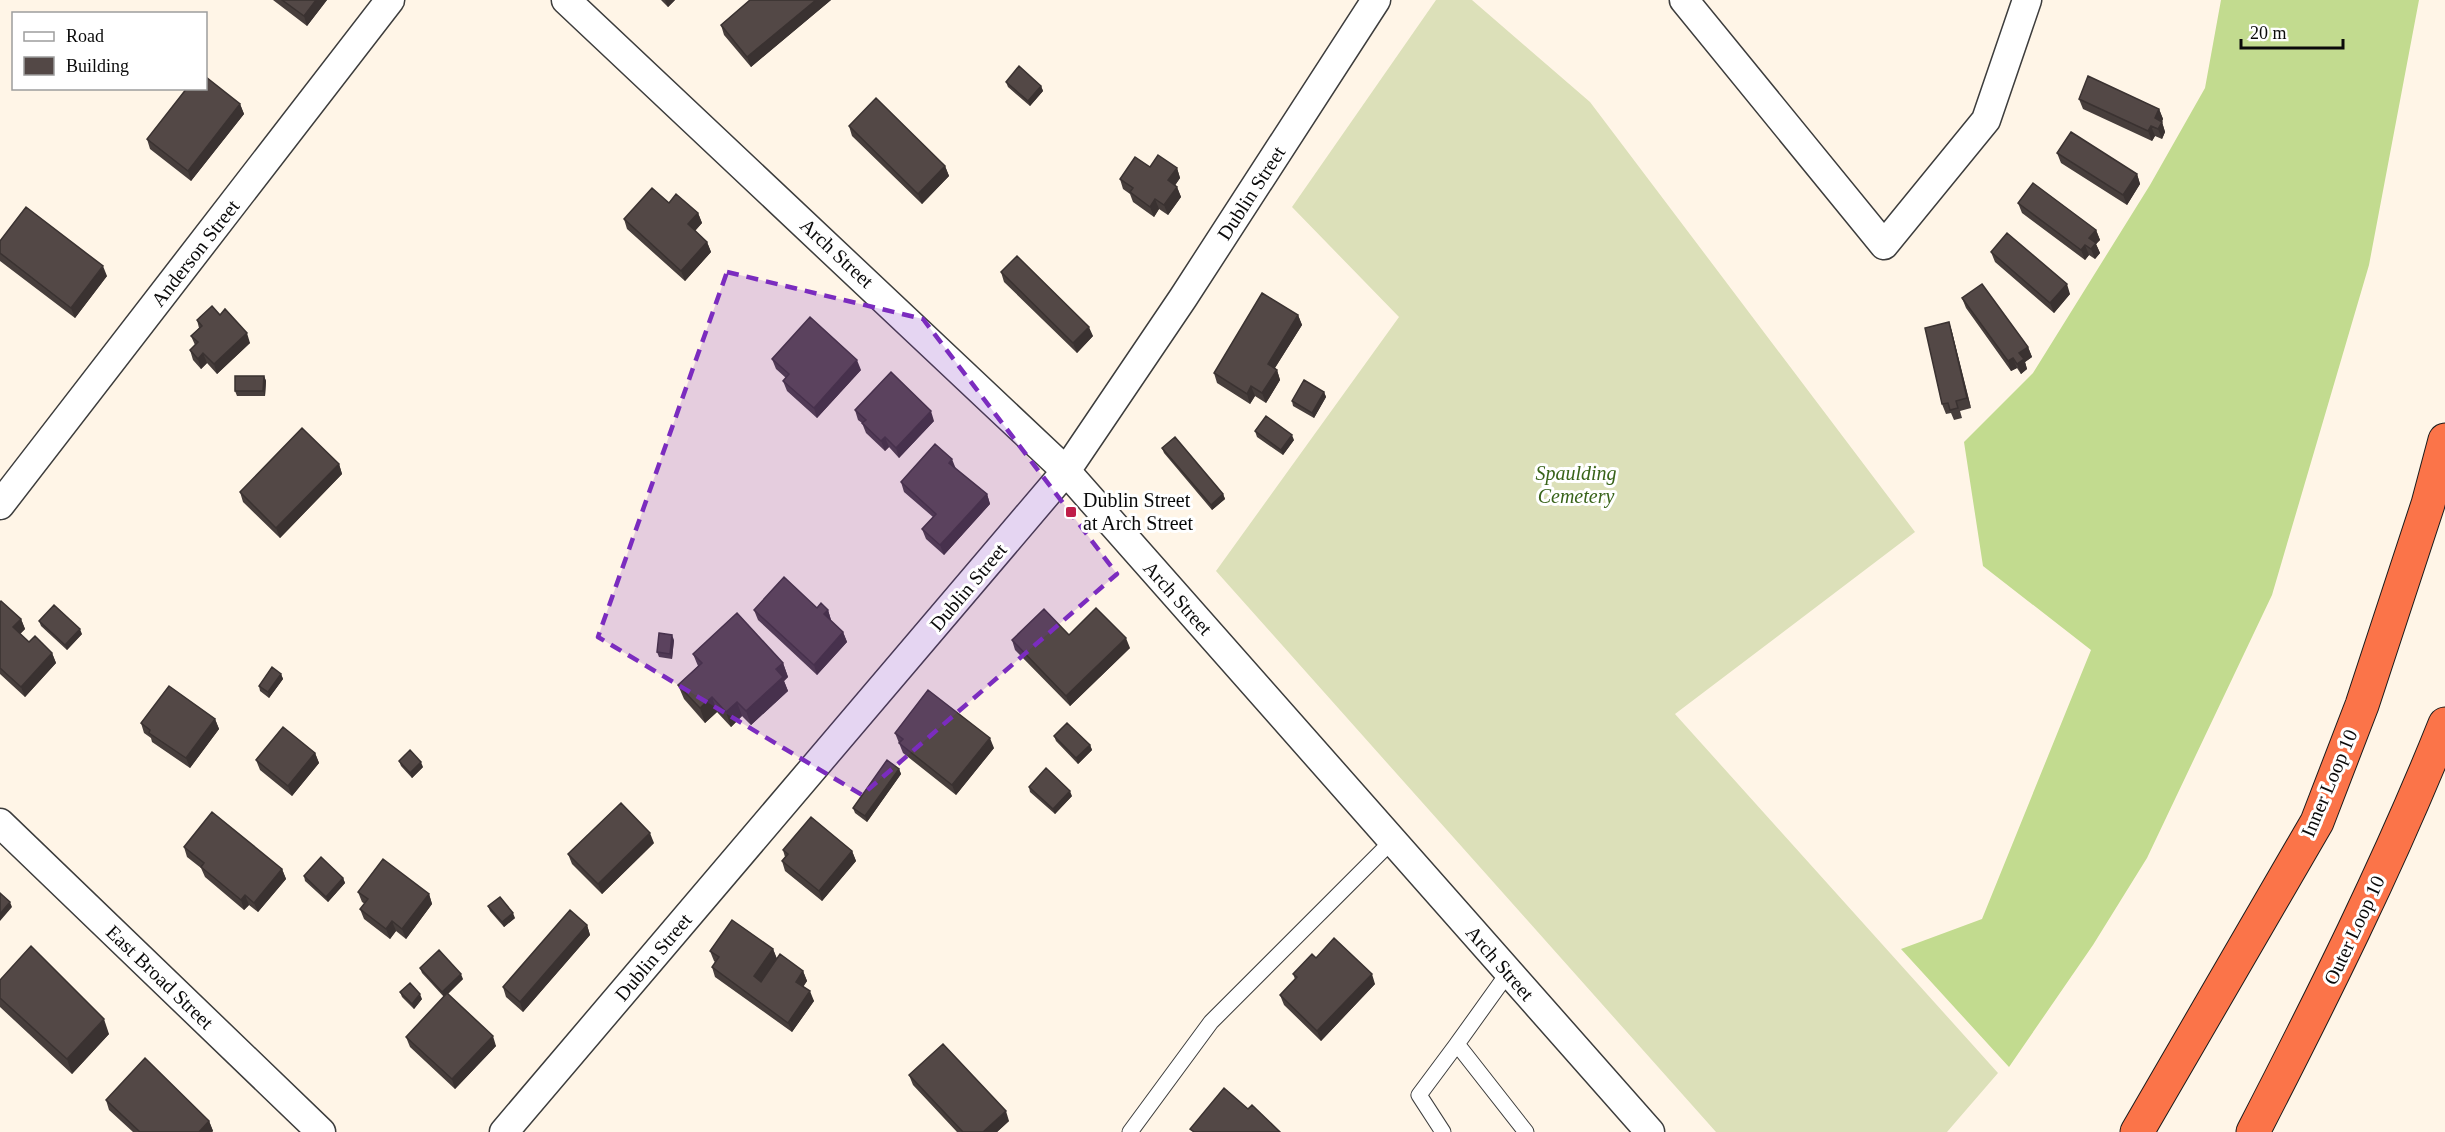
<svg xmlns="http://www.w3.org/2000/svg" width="2445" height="1132" font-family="Georgia,serif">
	<rect width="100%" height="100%" fill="#fff5e7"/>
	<path fill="#c2db8f" d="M2221,0h198l-50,265 -97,330 -125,263 -54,87 -84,122 -108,-118 81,-30 109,-269 -108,-84 -19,-124 69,-69 117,-188 55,-97z"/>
	<path fill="#dce0b9" d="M1436,0h36l118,102 325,430 -240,182 323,359 -51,59h-231l-500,-561 183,-254 -107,-110z"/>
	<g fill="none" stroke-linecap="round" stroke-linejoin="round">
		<defs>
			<path id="service" d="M1508,973l-51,71 69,88
				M1130,1132l81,-110 182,-182
				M1443,1132l-24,-37 38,-51"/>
			<path id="minor" d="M566,0l500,471 584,661
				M1684,0l200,245 102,-125 41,-120
				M0,505l390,-505
				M0,823l321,309
				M504,1132l562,-661 117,-173 193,-298"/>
			<path id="motorway" d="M2137,1132l180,-310 45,-117 66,-201 17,-64
				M2253,1132c69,-134 136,-268 192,-408"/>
		</defs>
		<use href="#service" stroke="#3d3d3d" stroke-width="17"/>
		<use href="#minor" stroke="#3d3d3d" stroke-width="31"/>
		<use href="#motorway" stroke="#1b1b1b" stroke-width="35"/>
		<use href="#service" stroke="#fff" stroke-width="15"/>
		<use href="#minor" stroke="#fff" stroke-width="28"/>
		<use href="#motorway" stroke="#fb7449" stroke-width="33"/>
	</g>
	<path fill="#473e3c" d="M273,0h54l-20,26z
		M661,0h14l-7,7z
		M750,0h81l-80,67 -27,-32 -3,-10z
		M1006,82l35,4 2,5 -13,15 -22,-19z
		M2079,99l80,10 4,10 -1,3 3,10 -3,7 -7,-3 -3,5 -69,-32z
		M240,104l4,10 -53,67 -41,-32 -3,-10z
		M849,126l96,40 4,10 -27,28 -70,-68z
		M2057,153l80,21 3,10 -13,21 -66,-42z
		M1150,167l27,1 3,10 -5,7 2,2 4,10 -13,18 -9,-6 -5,8 -21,-15 -3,-8 -7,-5 -3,-10z
		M669,203l29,10 4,10 -7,8 12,11 4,10 -26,29 -58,-52 -3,-10z
		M2018,203l78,27 4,10 -4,4 4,9 -5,6 -6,-4 -4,5 -63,-47z
		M1991,252l79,42 -16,19 -59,-51z
		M0,253l107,23 -32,42 -75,-57z
		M1001,272l92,64 -16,17 -73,-71z
		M1962,298l66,49 4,10 -7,5 2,7 -6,5 -4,-6 -6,3 -45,-63z
		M220,315l30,28 -33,31 -10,-11 -6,6 -8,-9 -3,-10 5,-5 -4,-9 8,-8 -2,-8z
		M1298,315l4,10 -27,43 2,2 3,10 -14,23 -11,-7 -5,8 -33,-21 -3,-10z
		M1949,322l3,10 19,76 -11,3 2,7 -8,2 -3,-7 -5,1 -4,-10z
		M772,359l89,11 -44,48 -30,-27 -4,-10 3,-3 -10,-9z
		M264,376l2,5 -1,15h-28l-2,-5z
		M1324,392l2,5 -12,21 -21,-12 -1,-5z
		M855,410l79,11 -35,37 -10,-11 -4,4 -19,-18 -4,-10 -4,-3z
		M1255,431l39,9 -11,15 -26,-18z
		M1162,448l61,46 2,5 -13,11 -48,-57z
		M339,464l3,10 -62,64 -37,-36 -3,-10z
		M956,469l31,25 3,10 -46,51 -18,-16 -4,-10 11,-12 -29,-25 -3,-10z
		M0,602l21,17 4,10 -5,5 9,8 23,11 4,10 -31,34 -25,-23z
		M817,608l11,2 3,10 -1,1 13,11 4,10 -30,33 -59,-55 -4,-10z
		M39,621l43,13 -15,16 -26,-24z
		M1069,635l61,13 -60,58 -55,-56 -3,-10z
		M674,640l-2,19 -13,-2 -2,-5z
		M693,654l90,9 5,14 -4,4 4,10 -37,34 -9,-9 -11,11 -14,-15 -12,11 -21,-24 -6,-14 20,-19z
		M281,674l2,5 -14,19 -9,-7 -1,-5z
		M215,719l4,10 -29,39 -38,-26 -1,-4 -7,-5 -3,-10z
		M895,733l99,15 -38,47 -53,-42z
		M1054,736l36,9 2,5 -14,14 -22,-23z
		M315,753l4,10 -27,33 -32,-26 -4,-10z
		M399,761l24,6 -11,11 -11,-12z
		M899,769l2,5 -34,48 -12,-9 -2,-5z
		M1029,787l43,9 -17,18 -25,-22z
		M654,843l-52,51 -30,-30 -4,-10z
		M184,847l98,22 4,10 -28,33 -9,-7 -5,5 -39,-33 -4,-9 -14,-11z
		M783,850l69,1 4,10 -34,40 -37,-30 -3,-10 3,-4z
		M304,876l39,2 2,5 -17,19 -23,-21z
		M358,892l71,2 3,10 -26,35 -10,-8 -6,8 -26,-20 -4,-10 5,-5 -3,-2z
		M488,906l27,12 -11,9 -14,-16z
		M587,925l3,10 -67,77 -17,-15 -3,-10z
		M773,949l4,10 26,12 4,10 -4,5 11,15 -22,31 -77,-55 -3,-10 3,-5 -1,-1 -4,-10z
		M1316,958l59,26 -54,57 -37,-36 -4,-10 15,-16 -2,-5z
		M420,968l43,11 -15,15 48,52 -41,43 -45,-42 -4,-10 38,-40 -22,-24z
		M0,980l109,54 -37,40 -72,-67z
		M400,992l22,7 -8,10 -12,-12z
		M909,1075l100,46 -12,11h-40l-44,-47z
		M106,1100l103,21 4,10 -1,1h-79l-24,-22z"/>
	<path fill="#3a3231" d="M316,0h11l-20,26 -3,-10z
		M665,0h10l-7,7z
		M816,0h15l-80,67 -4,-10z
		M1041,86l2,5 -13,15 -2,-5z
		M240,104l4,10 -53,67 -3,-10z
		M2159,109l4,10 -5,9 -3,-10z
		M2162,122l3,10 -3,7 -4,-10z
		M2151,126l4,10 -3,5 -4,-10z
		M945,166l4,10 -27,28 -4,-10z
		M1177,168l3,10 -8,12 -4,-10z
		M2137,174l3,10 -13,21 -4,-10z
		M1177,187l4,10 -13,18 -4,-10z
		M1155,199l4,10 -5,8 -4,-10z
		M698,213l4,10 -10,11 -4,-10z
		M2096,230l4,10 -4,4 4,9 -5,6 -4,-10 -2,-11z
		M707,242l4,10 -26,29 -4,-10z
		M2085,245l4,10 -4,5 -4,-10z
		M103,266l4,10 -32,42 -4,-10z
		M2067,284l3,10 -16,19 -4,-10z
		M1298,315l4,10 -31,49 -3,-10z
		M1949,322l3,10 19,76 -4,-10z
		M1089,327l4,9 -16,17 -4,-10z
		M247,333l3,10 -33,31 -3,-10z
		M2028,347l4,10 -7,5 2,7 -6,5 -4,-10 2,-11z
		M203,353l4,10 -6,6 -3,-10z
		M2013,358l4,10 -6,3 -3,-10z
		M857,360l4,10 -44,48 -3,-10z
		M1277,370l3,10 -14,23 -4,-10z
		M264,376l2,5 -1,15 -2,-5z
		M1251,386l4,10 -5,8 -3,-10z
		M1324,392l2,5 -12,21 -2,-5z
		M931,411l3,10 -35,37 -3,-10z
		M1292,435l2,5 -11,15 -2,-5z
		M885,437l4,10 -4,4 -4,-10z
		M952,459l4,10 -7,-6z
		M339,464l3,10 -62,64 -4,-10z
		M987,494l3,10 -46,51 -4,-10z
		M1223,494l2,5 -13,11 -1,-5z
		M828,610l3,10 -4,4 -3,-10z
		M21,619l4,10 -8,8 -4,-10z
		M80,629l2,5 -15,16 -2,-5z
		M843,632l4,10 -30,33 -3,-10z
		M672,635l2,5 -2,19 -2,-5z
		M1126,638l4,10 -60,58 -4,-10z
		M52,653l4,10 -31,34 -4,-10z
		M783,663l5,14 -4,4 4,10 -37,34 -5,-14 30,-42z
		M281,674l2,5 -14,19 -1,-6z
		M712,697l5,15 -12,11 -5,-15z
		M737,702l5,14 -11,11 -5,-15z
		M215,719l4,10 -29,39 -4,-10z
		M990,738l4,10 -38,47 -4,-10z
		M1090,745l2,5 -14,14 -2,-6z
		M315,753l4,10 -27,33 -4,-10z
		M421,762l2,5 -11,11 -2,-5z
		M899,769l2,5 -34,48 -2,-6z
		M1070,791l2,5 -17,18 -2,-5z
		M650,833l4,10 -52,51 -4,-10z
		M852,851l4,10 -34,40 -3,-10z
		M282,869l4,10 -28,33 -4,-9z
		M343,878l2,5 -17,19 -2,-5z
		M429,894l3,10 -26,35 -4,-10z
		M245,895l4,10 -5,5 -3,-10z
		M10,902l2,5 -12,14v-7z
		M513,913l2,5 -11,9 -2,-5z
		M392,921l4,10 -6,8 -4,-10z
		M587,925l3,10 -67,77 -3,-10z
		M773,949l4,10 -19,27 -4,-10z
		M803,971l4,10 -7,11 -4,-10z
		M461,974l2,5 -19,18 -2,-5z
		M1372,974l3,10 -54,57 -4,-10z
		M810,991l4,10 -22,31 -4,-9z
		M420,994l2,5 -8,10 -2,-5z
		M104,1019l5,15 -37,40 -5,-15z
		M493,1036l3,10 -41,43 -3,-10z
		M1006,1111l3,10 -12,11h-14z
		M209,1121l4,10 -1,1h-13z"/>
	<path fill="#534846" stroke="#3a3231" stroke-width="1.5" d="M282,0h34l-12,16z
		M750,0h66l-69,57 -26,-32z
		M1019,66l22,20 -13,15 -22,-19z
		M2088,76l71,33 -4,9 7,4 -4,7 -7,-3 -3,5 -69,-32z
		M206,77l34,27 -52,67 -41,-32 40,-51h19z
		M876,98l69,68 -27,28 -69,-68z
		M2071,132l66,42 -14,21 -66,-42z
		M1158,155l19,13 -9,12 9,7 -13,18 -9,-6 -5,8 -20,-15 3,-4 -13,-9 15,-22 15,10z
		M2033,183l63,47 -7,8 7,5 -5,6 -6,-4 -4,5 -63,-47z
		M652,188l17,15 7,-9 22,19 -10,11 19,18 -26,29 -57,-52z
		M26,207l77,59 -32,42 -71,-55v-12z
		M2007,233l60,51 -17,19 -59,-51z
		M1017,256l72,71 -16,16 -72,-71z
		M1982,284l46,63 -9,6 5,6 -7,5 -4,-6 -5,3 -46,-63z
		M1262,293l36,22 -30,49 9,6 -15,23 -11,-7 -4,8 -33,-21z
		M212,306l8,9 5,-6 22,24 -33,31 -11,-11 -5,6 -8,-9 8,-8 -7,-6 11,-10 -5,-6z
		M810,317l47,43 -43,48 -31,-27 6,-7 -17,-15z
		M1949,322l18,76 -11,3 2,7 -8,2 -2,-7 -6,1 -17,-76z
		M891,372l40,39 -35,37 -11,-11 -4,4 -19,-18 4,-3 -11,-10z
		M235,376h29l-1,15h-28z
		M1304,380l20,12 -12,21 -20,-12z
		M1266,416l26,19 -11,15 -26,-19z
		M302,428l37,36 -63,64 -36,-36z
		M1175,437l48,57 -12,11 -49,-57z
		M935,444l17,15 -3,4 38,31 -47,51 -18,-16 14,-15 -35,-32z
		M784,577l33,31 4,-5 7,7 -4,4 19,18 -29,33 -60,-55z
		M1,601l20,18 -8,8 16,15 6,-6 17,17 -31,34 -21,-19v-66z
		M54,605l26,24 -15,16 -26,-24z
		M1096,608l30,30 -60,58 -54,-56 32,-31 25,26z
		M737,613l46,50 -7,6 7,8 -37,34 -9,-9 -11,10 -14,-15 -12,11 -22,-23 24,-22 -9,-9z
		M659,633l13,2 -2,19 -13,-2z
		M272,667l9,7 -13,18 -9,-6z
		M169,686l46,33 -29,39 -37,-25 1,-3 -9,-7z
		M928,690l62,48 -38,47 -53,-42 4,-4 -8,-6z
		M1067,723l23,22 -14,13 -22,-22z
		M283,727l32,26 -27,33 -32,-26z
		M410,750l11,12 -11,11 -11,-12z
		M887,760l12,9 -34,47 -12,-8z
		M1046,768l24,23 -17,18 -24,-22z
		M621,803l29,30 -52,51 -30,-30z
		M212,812l70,57 -28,34 -9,-8 -4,5 -40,-33 3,-4 -20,-16z
		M811,817l41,34 -33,40 -37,-30 6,-7 -5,-4z
		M321,857l22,21 -17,19 -22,-21z
		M383,859l46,35 -27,35 -10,-8 -6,8 -26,-20 8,-10 -10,-7z
		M0,893l10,9 -10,12z
		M500,897l13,16 -11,9 -14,-16z
		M570,910l17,15 -67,77 -17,-15z
		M732,920l41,29 -19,27 7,6 19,-28 23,17 -7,11 14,9 -22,32 -76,-56 7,-10 -9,-6z
		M1334,938l38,36 -55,57 -37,-36 17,-18 -4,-3 19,-20 4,4z
		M31,946l73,73 -37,40 -67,-61v-18z
		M439,950l22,24 -19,18 -22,-24z
		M410,983l10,11 -8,10 -12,-12z
		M447,993l46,43 -41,43 -46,-42z
		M943,1044l63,67 -23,21h-20l-54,-57z
		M145,1058l64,63 -10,11h-59l-34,-32z
		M1224,1088l24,21 4,-4 28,27h-86l-4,-3z"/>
	<path fill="#7b2cbf" fill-opacity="0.2" stroke="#7b2cbf" stroke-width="4.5" stroke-dasharray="12 8" stroke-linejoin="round" d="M727,272l196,47 194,255 -255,221 -264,-158z"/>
	<rect fill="#bf1d48" stroke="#fff" stroke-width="2" x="1065" y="506" width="12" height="12" rx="3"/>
	<g text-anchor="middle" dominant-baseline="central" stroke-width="6" stroke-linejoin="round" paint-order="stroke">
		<g font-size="20" fill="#0a0a0a" stroke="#fff">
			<text transform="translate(1251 193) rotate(-57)">Dublin Street</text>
			<text transform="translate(195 253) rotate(-52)">Anderson Street</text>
			<text transform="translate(837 253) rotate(43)">Arch Street</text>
			<text transform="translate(968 587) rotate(-50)">Dublin Street</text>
			<text transform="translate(1178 598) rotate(48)">Arch Street</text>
			<text transform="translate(2329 783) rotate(-67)">Inner Loop 10</text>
			<text transform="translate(2354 930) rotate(-65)">Outer Loop 10</text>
			<text transform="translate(653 957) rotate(-50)">Dublin Street</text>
			<text transform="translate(1500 963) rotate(49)">Arch Street</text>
			<text transform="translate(160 977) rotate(44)">East Broad Street</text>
		</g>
		<g font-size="20" font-style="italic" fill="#386319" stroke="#fff">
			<text x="1576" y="473">Spaulding<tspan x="1576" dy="23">Cemetery</tspan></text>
		</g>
		<g font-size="20" fill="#0a0a0a" stroke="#fff" text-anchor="start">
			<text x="1083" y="500">Dublin Street<tspan x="1083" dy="23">at Arch Street</tspan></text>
		</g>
	</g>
	<rect x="12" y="12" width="195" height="78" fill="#ffffff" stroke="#9d9d9d" stroke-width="1.5"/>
	<rect x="24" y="32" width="30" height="9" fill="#ffffff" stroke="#9d9d9d" stroke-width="1.5"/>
	<text x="66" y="42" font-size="18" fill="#0a0a0a">Road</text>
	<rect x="24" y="57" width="30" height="18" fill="#534846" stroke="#9d9d9d" stroke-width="1.5"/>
	<text x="66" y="72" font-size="18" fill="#0a0a0a">Building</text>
	<path d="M2241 39v9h102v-9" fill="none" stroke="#0a0a0a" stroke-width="3"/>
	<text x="2250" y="39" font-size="18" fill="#0a0a0a" stroke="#ffffff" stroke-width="4.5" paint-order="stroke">20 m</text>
</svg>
